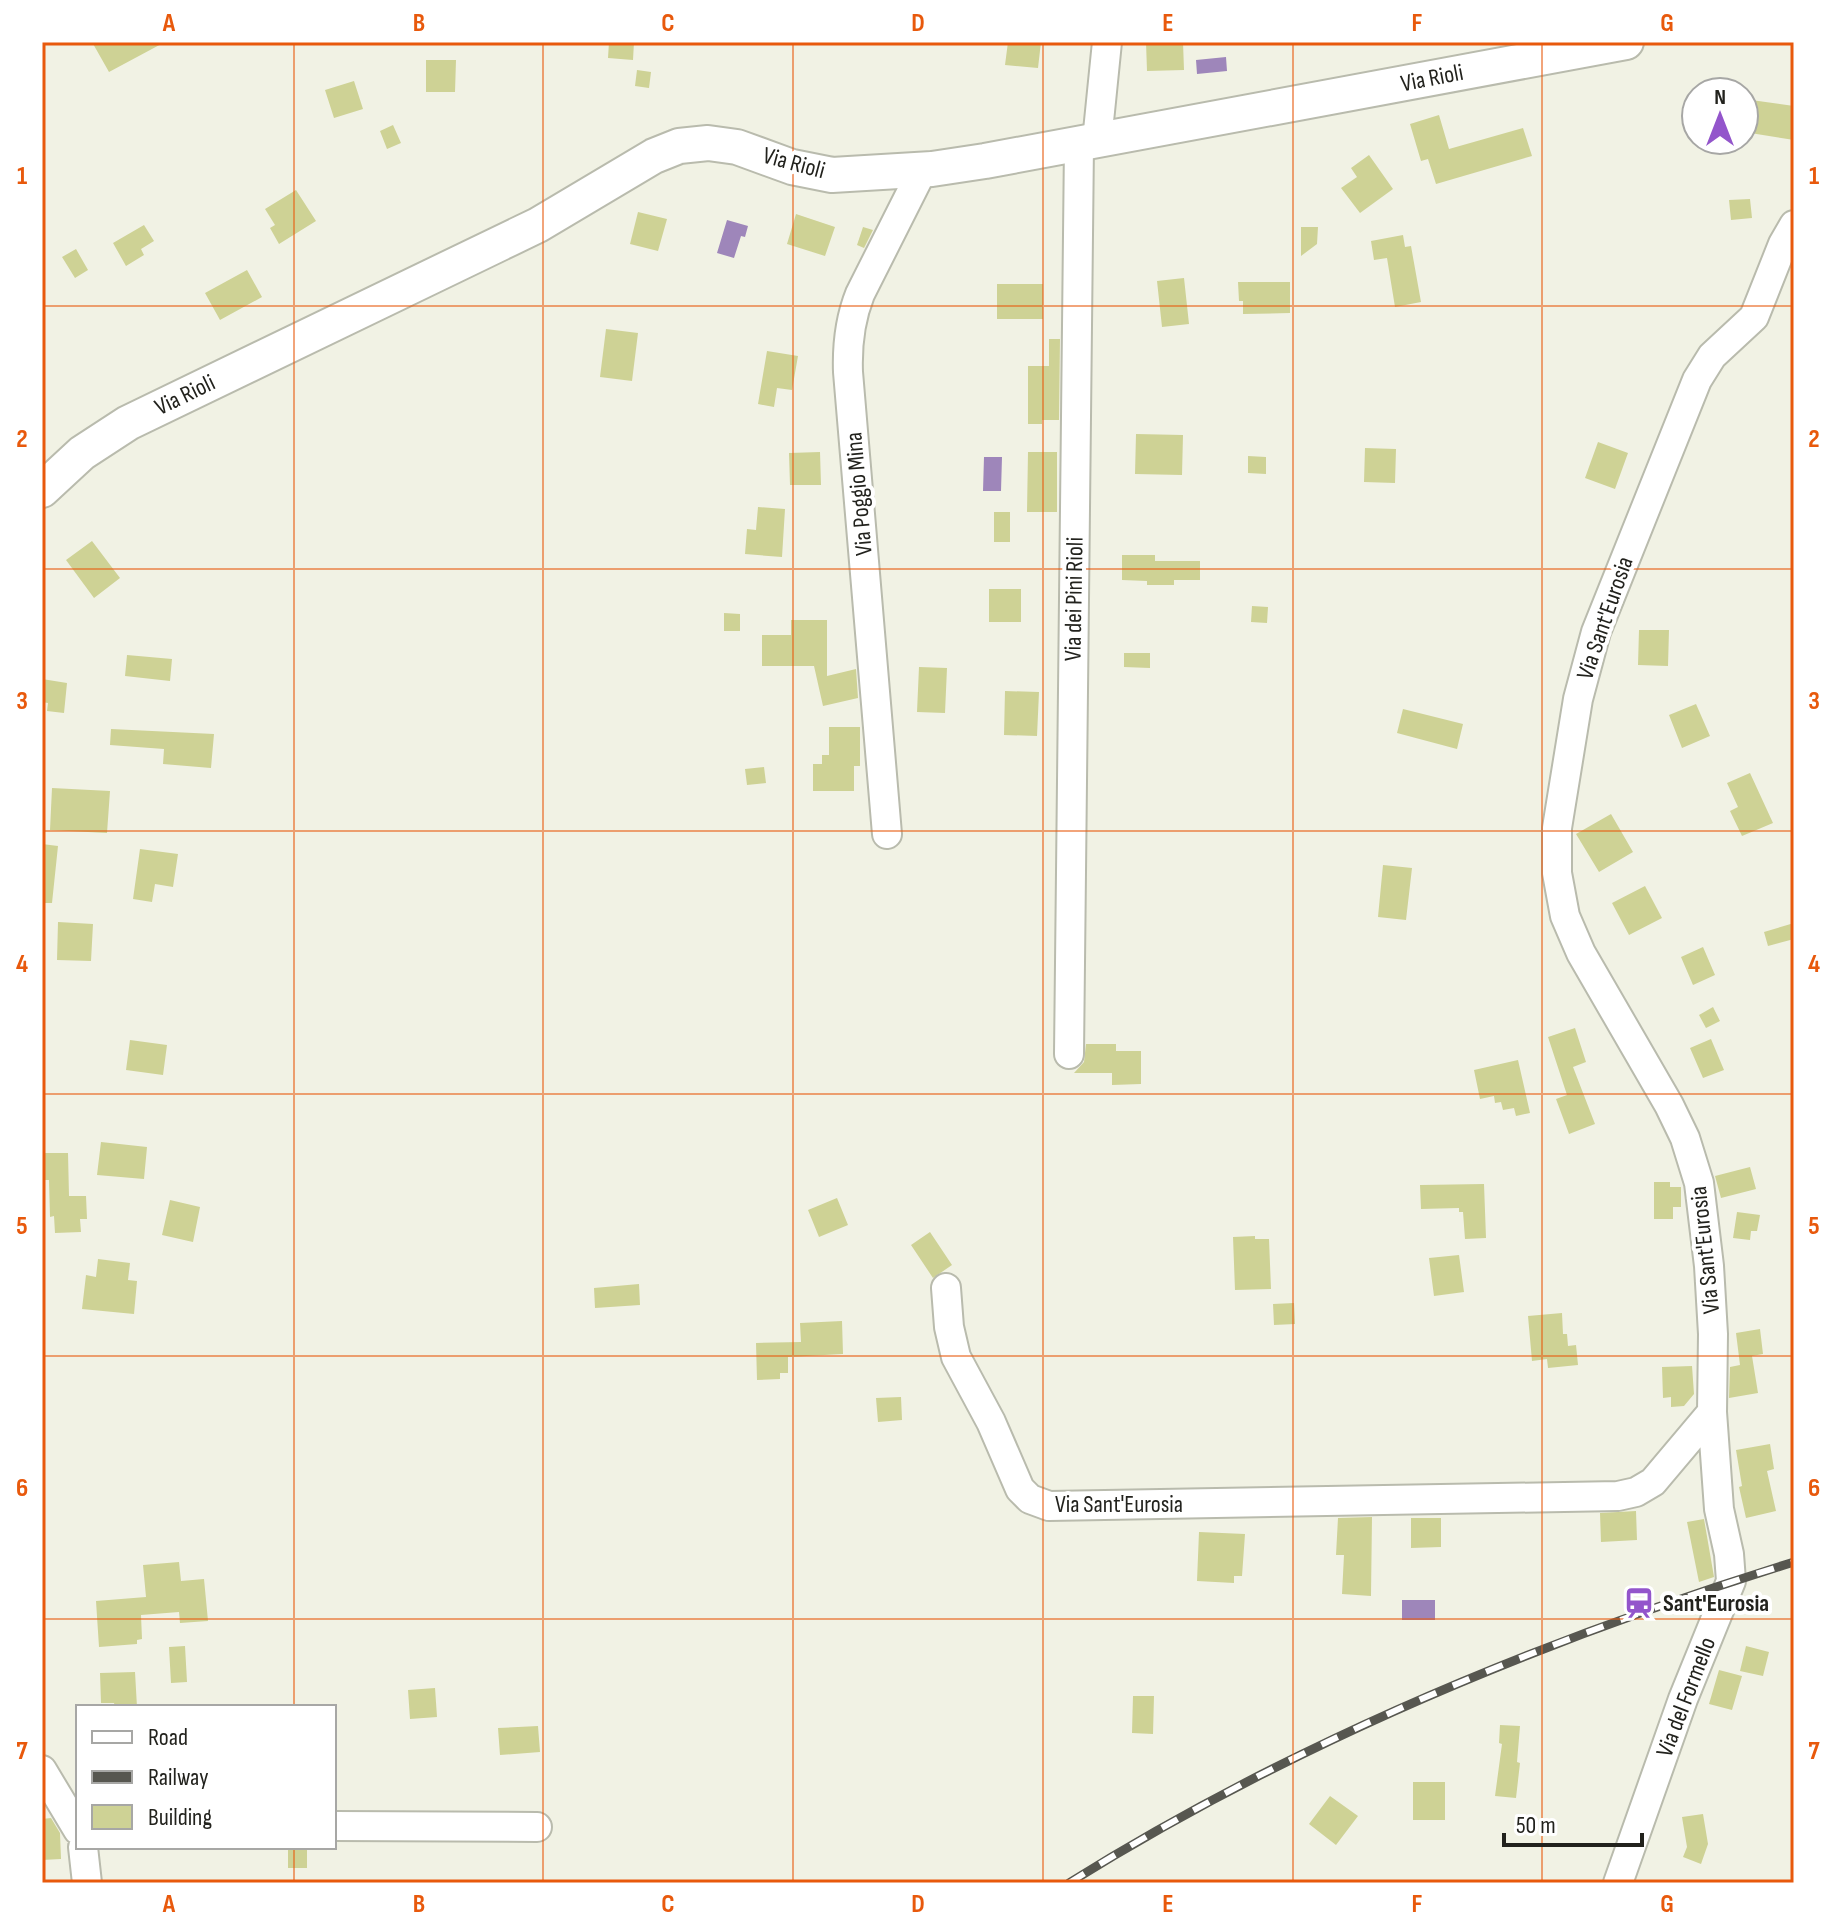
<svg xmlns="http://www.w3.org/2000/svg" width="1836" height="1925" font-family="'Sofia Sans Condensed',sans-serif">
	<rect width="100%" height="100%" fill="#f1f2e4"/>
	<path fill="#9e86ba" d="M1226,57l1,14 -30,3 -1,-14z
		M727,220l21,6 -3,11 -4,-1 -7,22 -17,-5z
		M984,457h18l-1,34h-18z
		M1402,1600h33v20h-33z"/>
	<path fill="#ced295" d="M92,42h73l-56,30z
		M609,42h25l-1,18 -25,-2z
		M1008,42h33l-3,26 -33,-3z
		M1146,42h37l1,28 -37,1z
		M426,60h30l-1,32h-29z
		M637,70l14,2 -2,16 -14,-2z
		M354,81l9,28 -29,9 -9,-28z
		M1744,99l50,7v34l-50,-8z
		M1439,115l10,34 74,-21 9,28 -96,28 -8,-25 -7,2 -11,-37z
		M393,125l8,18 -14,6 -7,-18z
		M1369,155l24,34 -33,24 -19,-25 16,-11 -6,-9z
		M296,190l20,31 -37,23 -9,-16 5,-3 -10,-16z
		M1750,199l2,19 -21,2 -2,-20z
		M638,212l29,7 -9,32 -28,-7z
		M796,214l39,13 -10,29 -38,-12z
		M144,225l10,16 -13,8 3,6 -18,11 -13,-23z
		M863,227l10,3 -9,18 -7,-3z
		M1301,227h17l-1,17 -16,12z
		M1403,235l2,12 6,-1 10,56 -26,5 -8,-49 -13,2 -3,-19z
		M76,249l12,21 -13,8 -13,-21z
		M247,270l15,27 -42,23 -15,-27z
		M1184,278l5,46 -27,3 -5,-46z
		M1238,282h52v31l-47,1v-13h-4z
		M997,284h46v35h-46z
		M606,329l32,4 -6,48 -32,-4z
		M1049,339h11l-1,81h-17v4h-14v-58h21z
		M767,351l31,5 -6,34 -15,-2 -3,19 -16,-3z
		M1136,434l47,1 -1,40 -47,-1z
		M1598,442l30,11 -13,36 -30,-11z
		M1365,448l31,1 -1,34 -31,-1z
		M820,452l1,33h-31l-1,-32z
		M1028,452h29v60h-30z
		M1248,456l18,1v17l-18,-1z
		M758,507l27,2 -3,48 -37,-3 2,-25 9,1z
		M994,512h16v30h-16z
		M92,541l28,37 -26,20 -28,-38z
		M1122,555h33v6h45v19h-26v5h-27v-4l-25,-1z
		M989,589h32v33h-32z
		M1252,606l16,1 -1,16 -16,-1z
		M724,613l16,1v17h-16z
		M791,620h36v56l29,-7 2,29 -35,8 -9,-40h-52v-31h29z
		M1639,630h30l-1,36 -30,-1z
		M1124,653h26v15l-26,-1z
		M127,655l45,4 -2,22 -45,-5z
		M919,667l28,1 -2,45 -28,-1z
		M42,679l25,4 -3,30 -17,-2 1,-8 -6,-1z
		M1005,691l34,1 -2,44 -33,-1z
		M1696,704l14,32 -28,12 -13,-33z
		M1403,709l60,15 -6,25 -60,-16z
		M829,727h31v39h-6v25h-41v-27h9v-9h7z
		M111,729l103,5 -3,34 -48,-4 1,-15 -54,-4z
		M764,767l2,16 -19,2 -2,-16z
		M1750,773l23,50 -31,13 -12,-25 8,-4 -11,-24z
		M52,788l58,3 -3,42 -57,-3z
		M1611,814l22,38 -34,20 -23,-38z
		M42,844l16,2 -6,57h-10z
		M140,849l38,5 -5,33 -18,-3 -3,18 -19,-3z
		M1383,865l29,3 -6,52 -28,-3z
		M1645,886l17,32 -33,17 -17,-32z
		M58,922l35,2 -2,37 -34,-1z
		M1794,923v16l-26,7 -4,-14z
		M1703,947l12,28 -22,10 -12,-28z
		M1713,1007l7,14 -14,7 -7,-13z
		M1575,1028l11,34 -13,5 22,57 -26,10 -13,-35 11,-4 -19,-58z
		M1711,1039l13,31 -21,8 -13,-30z
		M130,1040l37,5 -4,30 -37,-5z
		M1086,1044h30v7h25v33l-29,1v-12h-38l10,-11z
		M1518,1060l12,53 -14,3 -2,-8 -11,2 -2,-8 -6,1 -1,-7 -14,3 -6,-29z
		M101,1142l46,5 -3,32 -47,-4z
		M42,1153h26l1,43h17l1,23h-7l1,13 -26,1 -1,-17 -4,1 -1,-37h-7z
		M1750,1167l6,22 -35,9 -6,-22z
		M1654,1182h16v5h11v20h-8v12h-19z
		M1484,1184l2,54 -21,1 -2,-27h-4v-4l-38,1 -1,-24z
		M837,1198l11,27 -29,12 -11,-27z
		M170,1200l30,7 -7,35 -31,-7z
		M1737,1212l23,3 -3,16h-6l-1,9 -17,-2z
		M930,1232l22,33 -19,13 -22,-33z
		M1255,1236v3h14l2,50 -36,1 -2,-53z
		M1459,1255l5,37 -30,4 -5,-38z
		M98,1259l32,4 -2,17 9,1 -3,33 -52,-5 4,-34 10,2z
		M639,1284l1,21 -45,3 -1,-20z
		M1294,1303l1,21 -21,1 -1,-21z
		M1562,1313l1,21h4l1,12 8,-1 2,20 -30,3 -1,-9 -15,2 -4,-45z
		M842,1321l1,33 -55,3v16h-8v6l-23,1 -1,-37 45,-1 -1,-19z
		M1760,1329l3,25 -11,2 6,37 -29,5 1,-31 10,-2 -4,-32z
		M1692,1366l2,28 -10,12 -13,1v-10l-8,1 -1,-31z
		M901,1397l1,23 -24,2 -2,-24z
		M1770,1444l4,25 -7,2 9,40 -30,7 -7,-31 3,-1 -6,-36z
		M1636,1511l1,29 -36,2 -1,-29z
		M1372,1517l-1,79 -29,-2 2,-39h-8l2,-37z
		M1411,1518h30v29l-30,1z
		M1704,1519l10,58 -15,5 -12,-60z
		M1199,1532l46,2 -3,42h-8v7l-37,-2z
		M179,1562l2,19 23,-2 4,42 -28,2 -1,-11 -38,3 1,24 -5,1v4l-38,3 -3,-46 50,-4 -3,-32z
		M185,1646l2,36 -16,1 -2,-36z
		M1746,1646l23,6 -6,24 -23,-5z
		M1719,1670l23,6 -10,34 -23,-6z
		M135,1672l2,35h-22l-1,-4h-13l-1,-30z
		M435,1688l2,29 -27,2 -2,-29z
		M1133,1696h21l-1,38 -21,-1z
		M1500,1725l20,1 -3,36 3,1 -4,35 -21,-2 7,-52 -3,-1z
		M538,1726l2,26 -40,3 -2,-27z
		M1413,1782h32v38h-32z
		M1330,1796l28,20 -22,29 -27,-21z
		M1703,1814l5,30 -7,20 -18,-7 4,-10 -5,-30z
		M51,1818l9,15 1,26 -19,1v-41z
		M288,1847h19v21h-19z"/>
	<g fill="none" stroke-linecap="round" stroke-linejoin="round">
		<defs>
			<path id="minor" d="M1097,141l10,-99
				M887,834l-39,-462c-1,-28 2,-53 12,-78l63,-125
				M1069,1054l10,-910
				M946,1288l3,39 7,30 35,65 29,67 10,10 19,7 569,-10 18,-4 17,-10 59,-70 1,-78 -4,-68 -10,-83 -14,-45 -16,-33 -88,-152 -16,-37 -8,-43v-45l21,-129 18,-67 101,-252 15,-24 42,-39 29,-73 11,-19
				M42,1770l36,60
				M334,1826l203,1
				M83,1847l4,36
				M1618,1883l65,-184 48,-118 -2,-27 -10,-45 -7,-97"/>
			<path id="major" d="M42,490l40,-37 46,-30 410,-198 116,-69 25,-10 29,-3 29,4 55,20 40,8 100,-6 53,-8 641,-119"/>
		</defs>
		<use href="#minor" stroke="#b9bbad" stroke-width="32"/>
		<use href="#major" stroke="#b9bbad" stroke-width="38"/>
		<use href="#minor" stroke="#fff" stroke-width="28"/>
		<use href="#major" stroke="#fff" stroke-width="34"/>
		<defs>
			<path id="rail" d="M1069,1883c224,-140 473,-243 725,-321"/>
		</defs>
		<use href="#rail" stroke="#575750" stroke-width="9"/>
		<use href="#rail" stroke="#fff" stroke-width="6" stroke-dasharray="18" stroke-linecap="butt"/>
	</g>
	<path fill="none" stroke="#e8590c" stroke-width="2" stroke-opacity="0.55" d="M294,42v1665M543,42v1841M793,42v1841M1043,42v1841M1293,42v1841M1542,42v1841M42,306h1752M42,569h1752M42,831h1752M42,1094h1752M42,1356h1752M42,1619h1752M294,1847v36"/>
	<defs>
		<symbol id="station-bare" viewBox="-9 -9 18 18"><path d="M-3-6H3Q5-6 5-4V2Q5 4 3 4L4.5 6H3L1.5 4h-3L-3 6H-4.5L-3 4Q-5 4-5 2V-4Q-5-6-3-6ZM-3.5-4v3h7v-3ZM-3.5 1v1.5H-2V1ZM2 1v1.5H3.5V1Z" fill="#9355cb" stroke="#fff" stroke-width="2.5" paint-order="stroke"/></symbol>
	</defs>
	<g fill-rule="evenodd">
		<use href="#station-bare" x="1617" y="1581" width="44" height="44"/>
	</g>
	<g text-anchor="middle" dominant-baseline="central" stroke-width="8" stroke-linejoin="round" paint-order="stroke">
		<g font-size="24" fill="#22221d" stroke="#fff">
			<text transform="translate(1432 78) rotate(-11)">Via Rioli</text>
			<text transform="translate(794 163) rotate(15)">Via Rioli</text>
			<text transform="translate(185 395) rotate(-26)">Via Rioli</text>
			<text transform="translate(859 494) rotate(-95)">Via Poggio Mina</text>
			<text transform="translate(1074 599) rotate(-89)">Via dei Pini Rioli</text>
			<text transform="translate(1605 618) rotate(-71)">Via Sant'Eurosia</text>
			<text transform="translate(1705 1250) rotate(-96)">Via Sant'Eurosia</text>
			<text x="1119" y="1504">Via Sant'Eurosia</text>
			<text transform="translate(1686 1697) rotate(-69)">Via del Formello</text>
		</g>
		<g font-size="24" font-weight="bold" fill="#22221d" stroke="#fff" text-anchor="start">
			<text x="1663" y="1603">Sant'Eurosia</text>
		</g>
	</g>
	<rect width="1836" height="1925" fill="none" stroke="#ffffff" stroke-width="88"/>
	<rect x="76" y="1705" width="260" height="144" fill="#ffffff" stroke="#a7a7a5" stroke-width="2"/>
	<rect x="92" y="1731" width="40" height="12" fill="#ffffff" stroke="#a7a7a5" stroke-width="2"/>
	<text x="148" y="1745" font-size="24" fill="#22221d">Road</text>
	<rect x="92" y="1771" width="40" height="12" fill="#575750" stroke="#a7a7a5" stroke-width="2"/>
	<text x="148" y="1785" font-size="24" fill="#22221d">Railway</text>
	<rect x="92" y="1805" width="40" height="24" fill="#ced295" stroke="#a7a7a5" stroke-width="2"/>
	<text x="148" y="1825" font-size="24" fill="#22221d">Building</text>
	<g transform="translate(1720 116)"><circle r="38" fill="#ffffff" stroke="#a7a7a5" stroke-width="2"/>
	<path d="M0-6L14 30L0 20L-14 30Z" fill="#9355cb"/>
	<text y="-12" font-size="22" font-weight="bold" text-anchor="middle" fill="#22221d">N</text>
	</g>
	<path d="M1504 1833v12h138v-12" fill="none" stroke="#22221d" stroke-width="4"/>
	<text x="1516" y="1833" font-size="24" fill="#22221d" stroke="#ffffff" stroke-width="6" paint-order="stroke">50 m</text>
	<rect x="44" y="44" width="1748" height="1837" fill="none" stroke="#e8590c" stroke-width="3"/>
	<g font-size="26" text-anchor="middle" font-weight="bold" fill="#e8590c">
		<text x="169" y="31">A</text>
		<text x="419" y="31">B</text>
		<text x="668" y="31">C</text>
		<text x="918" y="31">D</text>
		<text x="1168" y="31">E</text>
		<text x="1417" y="31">F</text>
		<text x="1667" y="31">G</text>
		<text x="22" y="184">1</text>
		<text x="1814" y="184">1</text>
		<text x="22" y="447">2</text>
		<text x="1814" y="447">2</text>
		<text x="22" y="709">3</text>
		<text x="1814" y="709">3</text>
		<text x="22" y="972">4</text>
		<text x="1814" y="972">4</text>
		<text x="22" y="1234">5</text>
		<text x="1814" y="1234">5</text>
		<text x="22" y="1496">6</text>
		<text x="1814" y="1496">6</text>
		<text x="22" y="1759">7</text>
		<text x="1814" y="1759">7</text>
		<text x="169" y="1912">A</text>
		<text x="419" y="1912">B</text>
		<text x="668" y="1912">C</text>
		<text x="918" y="1912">D</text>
		<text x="1168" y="1912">E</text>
		<text x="1417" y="1912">F</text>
		<text x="1667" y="1912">G</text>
	</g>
</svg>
